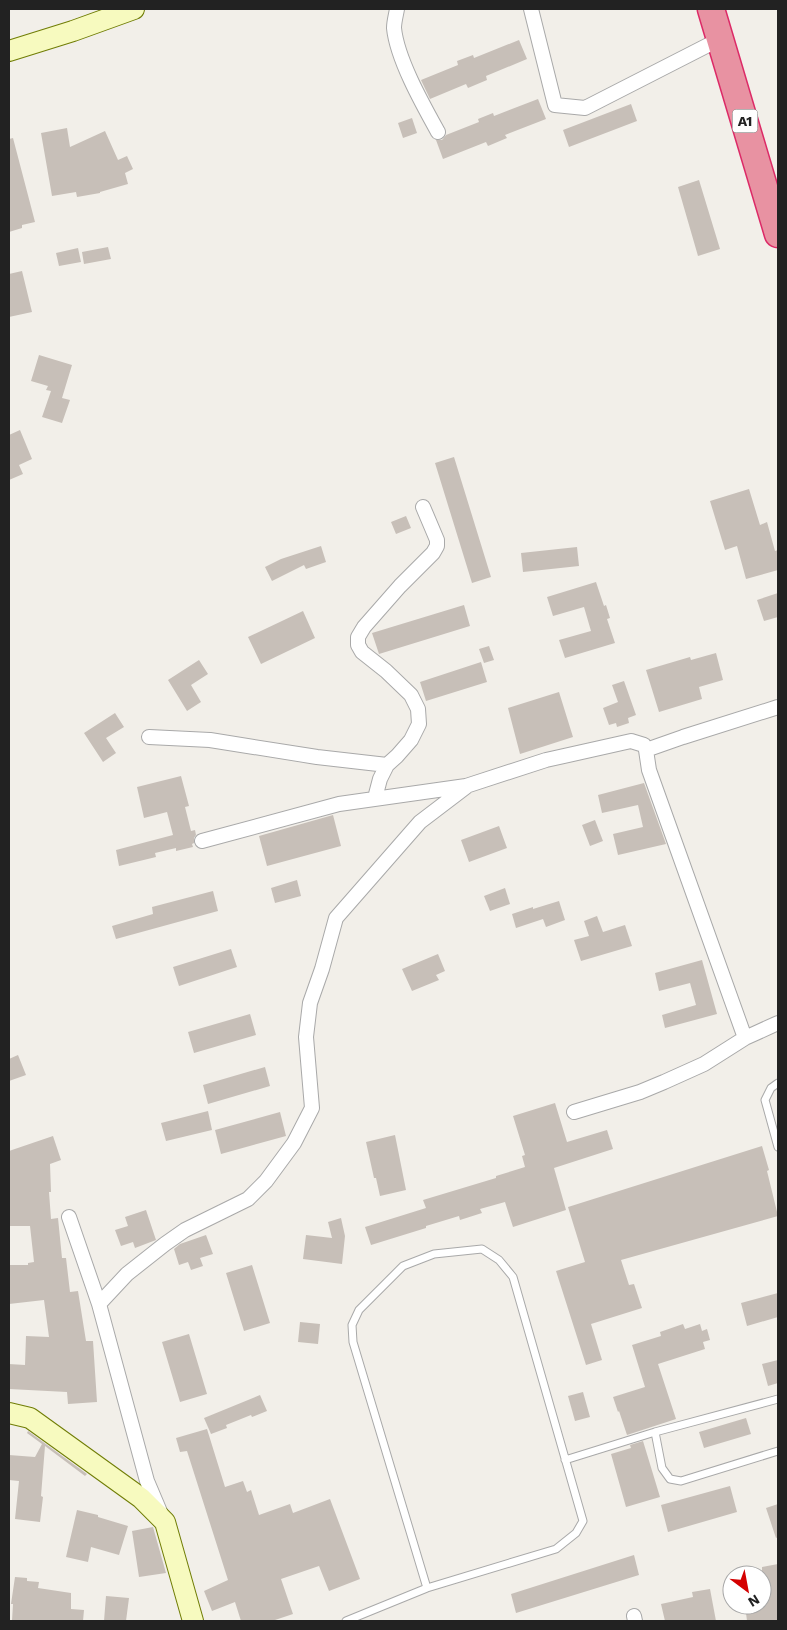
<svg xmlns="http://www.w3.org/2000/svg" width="787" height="1630" font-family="'Work Sans',sans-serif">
	<rect width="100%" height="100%" fill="#f2efe9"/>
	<path fill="#c7bfb8" d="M519,40l8,19 -41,17 1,4 -19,8 -2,-4 -36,15 -9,-19 37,-15 -1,-4 16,-6 1,3z
		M538,99l8,20 -41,16 2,3 -19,8 -2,-4 -43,17 -7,-19h6l4,-5 33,-13 -1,-3 15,-6 1,3z
		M631,104l6,17 -68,26 -6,-17z
		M412,118l5,15 -14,5 -5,-15z
		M67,128l3,19 35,-16 13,29 9,-4 6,13 -8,4 3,11 -28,8v1l-23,4 -1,-5 -24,4 -11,-63z
		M13,138l22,84 -13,3v3l-13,4v-93z
		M699,180l21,69 -22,7 -20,-69z
		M108,247l3,12 -27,5 -2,-12z
		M78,248l3,14 -22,4 -3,-13z
		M22,271l10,41 -23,5v-43z
		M39,355l33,10 -10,33 8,2 -8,23 -20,-6 9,-26 -5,-1 2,-4 -17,-5z
		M20,430l12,29 -13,6 4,9 -14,6v-45z
		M454,457l37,120 -19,6 -37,-120z
		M749,489l11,36 7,-3 8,29 3,-1v20l-32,9 -9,-33 -12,4 -15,-49z
		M406,516l5,12 -15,6 -5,-12z
		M321,546l5,16 -20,7 -2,-4 -32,16 -7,-14 16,-8z
		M577,547l2,19 -56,6 -2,-19z
		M596,582l8,24 2,-1 4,13 -3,1 8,24 -50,15 -6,-18 32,-9 -7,-24 -31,9 -6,-19z
		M778,593v24l-14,4 -7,-21z
		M464,605l6,21 -91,28 -7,-21z
		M303,611l12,27 -54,26 -13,-27z
		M489,646l5,14 -10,3 -5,-14z
		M716,653l7,27 -24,7 3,12 -43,13 -13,-42 44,-13 1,3z
		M199,660l9,14 -17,11 10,17 -14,9 -19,-31z
		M481,662l6,20 -61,19 -6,-19z
		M624,681l12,34 -8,3 1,5 -12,4 -1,-4 -7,2 -6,-17 15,-6 -6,-17z
		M559,692l14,45 -53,17 -12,-46z
		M115,713l9,14 -18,11 10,15 -13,9 -19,-29z
		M181,776l8,30 -4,1 6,24 4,-1 1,5 -2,3v5l-2,1 1,3 -17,4v-3l-21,5 1,4 -37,9 -3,-16 57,-15 -6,-23 -23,6 -7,-31z
		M644,783l22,61 -48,11 -5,-21 30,-7 -5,-22 -36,8 -4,-18z
		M333,815l8,31 -74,20 -8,-30z
		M595,820l8,21 -13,5 -8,-21z
		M499,826l8,22 -38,14 -8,-22z
		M297,880l4,16 -26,7 -4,-15z
		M505,888l5,16 -20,7 -6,-15z
		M213,891l5,20 -102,28 -4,-13 41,-12 -1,-7z
		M559,901l6,19 -19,7 -3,-8 -27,9 -4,-14 21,-7v2z
		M597,916l6,16 22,-7 7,21 -51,15 -7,-21 15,-4 -5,-15z
		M231,949l6,18 -58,19 -6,-19z
		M438,954l7,17 -9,4 3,5 -27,11 -10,-22z
		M702,960l15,54 -52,14 -3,-13 34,-10 -6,-22 -31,8 -4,-18z
		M250,1014l6,21 -62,18 -6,-21z
		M18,1055l8,20 -17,6v-22z
		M265,1067l5,19 -62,18 -5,-19z
		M555,1103l12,39 40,-12 6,19 -59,19 12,42 -53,17 -8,-25 -25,7 2,4 -22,7 -1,-4 -33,10v2l-55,17 -6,-18 61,-19 -3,-8 73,-22v-2l29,-9 -3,-11 3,-1 -12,-39z
		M208,1111l4,19 -46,11 -5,-18z
		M280,1112l6,24 -65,18 -6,-24z
		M395,1135l11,55 -26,6 -4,-18h-2l-8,-36z
		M53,1136l8,24 -11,4 1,28h-2l2,27 7,-1 4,40h4l4,34 8,-1 8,50h7l4,61 -29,2 -1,-12 -58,-3v-25l16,1 1,-29 23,1 -5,-37 -35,4v-39h19v-2l6,-1 -4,-36h-21v-75z
		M762,1146l7,24 -2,1 11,45 -157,44 8,25 5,-1 8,24 -51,16 11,36 -16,5 -30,-94 29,-9 -17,-55z
		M146,1210l10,30 -21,8 -2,-6 -12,4 -6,-16 13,-4 -3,-9z
		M341,1218l4,18 -3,28 -39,-5 3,-24 26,3 -4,-16z
		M206,1235l7,19 -13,4 3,8 -12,4 -3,-8 -9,3 -5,-16 6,-5z
		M252,1265l18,58 -26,8 -18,-58z
		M778,1293v24l-31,9 -6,-23z
		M300,1322l20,2 -2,20 -20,-2z
		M683,1324l2,5 15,-5 2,7 5,-2 3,11 -7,2 2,7 -47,15 18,55 -49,16 -8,-24 -1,1 -5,-15 32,-10 -13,-42 29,-9 -1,-4z
		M189,1334l18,60 -27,8 -18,-60z
		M778,1360v23l-10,3 -6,-22z
		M583,1392l7,25 -15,4 -7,-25z
		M260,1395l7,16 -15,6 -1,-2 -25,10 1,3 -16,6 -7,-16z
		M746,1418l5,16 -47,14 -5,-16z
		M207,1429l18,58 18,-6 4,11 4,-2 8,25 31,-11 3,9 37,-14 30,80 -31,12 -10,-25 -38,13 12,35 -21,7h-31l-6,-19 -23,9 -8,-20 24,-11 -41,-129 -7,1 -4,-14z
		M28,1431l59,43 -2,2 -40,-30 -4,50 2,1 -3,25 -25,-3 4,-38 -10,-1v-25l26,2 7,-13 -15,-11z
		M643,1441l17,56 -34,10 -15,-53 20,-6 -1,-3z
		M730,1486l7,26 -69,20 -7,-27z
		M778,1504v33l-2,1 -10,-30z
		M77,1510l21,5v2l30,9 -9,29 -28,-8 -3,15 -22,-5z
		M153,1527l13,46 -27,4 -7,-46z
		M634,1555l5,20 -123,38 -5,-19z
		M778,1564v57h-31l-2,-16h17v-38z
		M15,1577l12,1v3l12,1 -1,6 33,5v16l13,1 -1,11h-71l1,-17h-2z
		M710,1589l6,32h-51l-4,-17 32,-7 -1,-5z
		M106,1596l23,2 -3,23h-22z"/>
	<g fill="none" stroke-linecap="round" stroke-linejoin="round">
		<defs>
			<path id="lane" d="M778,1083l-7,5 -6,12 13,47
				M655,1432l7,36 8,11 11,2 97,-30
				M565,1460l90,-28 123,-33
				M346,1621l81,-33 129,-39 20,-16 7,-12 -70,-244 -14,-17 -17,-11 -48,5 -31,12 -44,44 -7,15 1,17 74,246"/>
			<path id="street" d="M397,9c-1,6 -3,13 -3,19 3,31 29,77 44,104
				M531,9l24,96 30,3 135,-69
				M149,737l61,3 107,17 70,8
				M646,750l37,-13 95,-30
				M375,798l5,-19 7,-14 10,-9 14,-16 8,-16 -1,-15 -7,-14 -25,-24 -24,-19 -4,-7v-8l6,-10 36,-41 33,-33 4,-7v-6l-14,-33
				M202,841l137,-37 127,-18 80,-26 85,-19 13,4 2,5 3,20 96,268
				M574,1112l66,-20 24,-10 40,-18 41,-26 33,-15
				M69,1217l30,87 48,177 14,33
				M99,1304l28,-30 38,-30 20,-14 63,-31 18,-18 28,-38 18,-35 -6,-71 4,-34 12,-34 14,-51 84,-96 46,-35
				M634,1616l1,5"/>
			<path id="secondary" d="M9,51l64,-20 61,-22
				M9,1413l21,5 111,80 24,24 28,99"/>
			<path id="highway" d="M711,9l67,225"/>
		</defs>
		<use href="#lane" stroke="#a9a9a9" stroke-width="9"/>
		<use href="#street" stroke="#a9a9a9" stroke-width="16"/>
		<use href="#secondary" stroke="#707d05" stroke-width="22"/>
		<use href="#highway" stroke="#dc2a67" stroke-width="29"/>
		<use href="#lane" stroke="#fff" stroke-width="7"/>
		<use href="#street" stroke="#fff" stroke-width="14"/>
		<use href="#secondary" stroke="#f7fabf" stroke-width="20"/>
		<use href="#highway" stroke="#e892a2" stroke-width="26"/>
	</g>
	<g text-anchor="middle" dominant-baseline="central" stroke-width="4" stroke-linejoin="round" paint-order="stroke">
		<rect fill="#fff" stroke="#646464" stroke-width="1" x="732.5" y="109.5" width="25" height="23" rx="4"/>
		<g font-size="14" font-weight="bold" fill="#222">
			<text x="745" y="121">A1</text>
		</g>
	</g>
	<rect width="787" height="1630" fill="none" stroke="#222222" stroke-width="20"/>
	<g transform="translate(747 1590) rotate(148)"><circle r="24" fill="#ffffff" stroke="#a7a7a7"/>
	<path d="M0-4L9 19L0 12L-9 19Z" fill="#d40000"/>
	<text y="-8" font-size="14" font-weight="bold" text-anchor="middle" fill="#222222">N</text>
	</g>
</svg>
